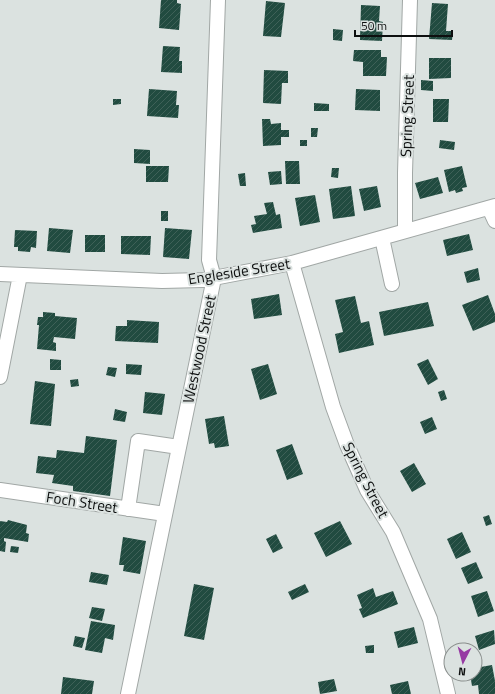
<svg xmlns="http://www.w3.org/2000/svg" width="495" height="694" font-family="'Titillium Web',sans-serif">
	<defs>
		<pattern id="building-hatch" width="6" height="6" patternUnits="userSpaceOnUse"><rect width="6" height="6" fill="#214b40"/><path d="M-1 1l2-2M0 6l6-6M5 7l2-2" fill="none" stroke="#3f6158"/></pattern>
	</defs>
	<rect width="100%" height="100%" fill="#dbe2e0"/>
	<path fill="url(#building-hatch)" d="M161,0h16v3l4,1 -2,26 -20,-2z
		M266,1l19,2 -4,34 -18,-1z
		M432,3l16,1 -2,27h7l-1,9 -23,-1z
		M361,5l19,1 -1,15 4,1 -1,19 -22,-1z
		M333,29l10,1 -1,11 -9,-1z
		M163,46l17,1 -1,14h3v12l-21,-1z
		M354,50h27v7h6l-1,19h-23v-14l-10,-1z
		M429,58h22v20l-22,1z
		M264,70l24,1v12h-6l-1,21 -18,-1z
		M421,80l12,1v10l-12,-1z
		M149,89l28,2 -1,14h3l-1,13 -31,-2z
		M356,89l24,1v21l-25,-1z
		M113,99h8v5l-8,1z
		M433,99h16l-1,23h-15z
		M314,103l15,1v7h-15z
		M262,119h8l1,5 10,-1v7h8v7h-8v8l-18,1z
		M311,128h7l-1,9h-6z
		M300,140h7v6h-7z
		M440,140l15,2 -1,8 -15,-2z
		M134,149l16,1v14l-16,-1z
		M285,161h14l1,23h-14z
		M146,166h23l-1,16h-22z
		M462,166l5,21 -5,1 1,3 -7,2 -1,-3 -6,2 -5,-22z
		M332,168h7l-1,10 -7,-1z
		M281,171l1,13 -12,1 -2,-13z
		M245,173l1,13h-6l-2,-12z
		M438,177l5,16 -23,6 -5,-16z
		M351,186l4,30 -22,3 -4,-30z
		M377,186l4,21 -17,4 -5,-22z
		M315,195l5,27 -20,4 -5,-28z
		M273,202l3,13 4,-1 2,14 -29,5 -2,-8 5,-1 -2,-8 13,-2 -3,-11z
		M161,211h7v10h-7z
		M49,228l24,2 -3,23 -23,-2z
		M165,228l27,2 -3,29 -26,-2z
		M15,230l22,1 -1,17 -5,-1 -1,5 -12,-1v-4h-4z
		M469,234l4,16 -26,6 -4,-16z
		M85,235h20v17h-20z
		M121,236h30l-1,19 -29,-1z
		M478,268l2,12 -13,3 -3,-11z
		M279,294l3,21 -28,4 -3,-20z
		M488,295l7,19v8l-22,9 -11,-26z
		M355,296l6,27 8,-2 5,24 -35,8 -4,-19 8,-2 -8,-32z
		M428,302l6,24 -50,10 -5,-24z
		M43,312l12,1v3l22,2 -2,21 -21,-2 -1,5 3,1v8l-19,-2 2,-24h-2l1,-8h5z
		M127,320l32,2 -1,21 -43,-2 1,-15h11z
		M50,359l11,1v10h-11z
		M428,359l10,20 -10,6 -11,-21z
		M126,364l16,1 -1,10 -15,-1z
		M268,364l9,30 -17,6 -9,-31z
		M108,367l9,1 -2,9 -9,-2z
		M78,379l1,7 -8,1 -1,-7z
		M35,381l20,3 -4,42 -21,-2z
		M444,390l3,9 -6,2 -3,-9z
		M145,392l20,2 -3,21 -19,-2z
		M115,409l12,3 -2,10 -12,-2z
		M224,416l5,30 -14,2 -1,-5 -5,1 -4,-25z
		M432,417l5,12 -12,5 -5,-12z
		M86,436l31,4 -7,56 -37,-5v-5l-21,-3 2,-8 -18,-2 2,-17 18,2 1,-8 27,3z
		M292,444l11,30 -16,6 -11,-30z
		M414,463l12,21 -14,8 -12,-21z
		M489,515l3,9 -6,2 -3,-9z
		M8,520l19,5 -1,8 3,1 -1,8 -24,-4v3l2,1 -1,10 -5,-1v-30l7,1z
		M340,521l12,23 -26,13 -12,-24z
		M462,532l9,20 -15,7 -9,-20z
		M276,534l7,14 -10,5 -7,-14z
		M123,537l23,4 -6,33 -17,-3 1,-6h-5z
		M11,546l8,1 -1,6 -8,-1z
		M476,562l7,16 -15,6 -7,-16z
		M91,572l18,3 -2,10 -18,-3z
		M194,584l20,4 -10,52 -20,-4z
		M305,584l4,8 -17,8 -4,-8z
		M373,588l3,9 17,-6 5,13 -35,14 -4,-9 3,-1 -5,-13z
		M487,591l7,20 -16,6 -7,-21z
		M92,607l13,2 -3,12 -13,-3z
		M91,621l24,4 -2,15 -8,-2 -3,15 -17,-3z
		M414,627l4,16 -20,5 -4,-16z
		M494,630l1,14 -16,6 -4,-14z
		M75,636l10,2 -3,10 -9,-2z
		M374,645v8h-8l-1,-7z
		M492,665l3,16v13h-16l-1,-9 -6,1 -2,-12h5v-6z
		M63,677l31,4 -2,13h-31z
		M334,679l3,12 -17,3 -2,-12z
		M408,681l3,13h-19l-2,-9z"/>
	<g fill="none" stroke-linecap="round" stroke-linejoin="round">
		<defs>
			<path id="minor" d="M489,208l6,13
				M405,231v-58l5,-173
				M382,238l10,46
				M292,263l41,144 14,38 20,45 26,42 37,87 18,75
				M0,274l162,7 41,-1 89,-17 203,-57
				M0,377l20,-102
				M0,490l165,24
				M128,509l10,-68 41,6
				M128,694l86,-416 -5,-18 9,-260"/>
		</defs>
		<use href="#minor" stroke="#a1a7a5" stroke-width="16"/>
		<use href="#minor" stroke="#fff" stroke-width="14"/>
	</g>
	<g text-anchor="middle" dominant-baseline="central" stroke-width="4" stroke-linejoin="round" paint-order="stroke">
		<g font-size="15" fill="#0d0f0f" stroke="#dbe2e0">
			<text transform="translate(407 116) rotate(-88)">Spring Street</text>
			<text transform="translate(239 271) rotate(-9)">Engleside Street</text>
			<text transform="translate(199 349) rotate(-78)">Westwood Street</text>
			<text transform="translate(366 480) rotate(63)">Spring Street</text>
			<text transform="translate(82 502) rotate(9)">Foch Street</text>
		</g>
	</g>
	<g transform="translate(463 662) rotate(186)"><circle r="19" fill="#dbe2e0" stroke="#898e8c"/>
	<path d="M0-3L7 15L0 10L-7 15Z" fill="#973aa3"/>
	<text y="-6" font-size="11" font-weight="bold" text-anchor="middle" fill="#0d0f0f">N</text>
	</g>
	<path d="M355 30v6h97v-6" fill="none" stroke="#0d0f0f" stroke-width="2"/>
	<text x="361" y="30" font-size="12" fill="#0d0f0f" stroke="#dbe2e0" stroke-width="3" paint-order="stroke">50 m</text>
</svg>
